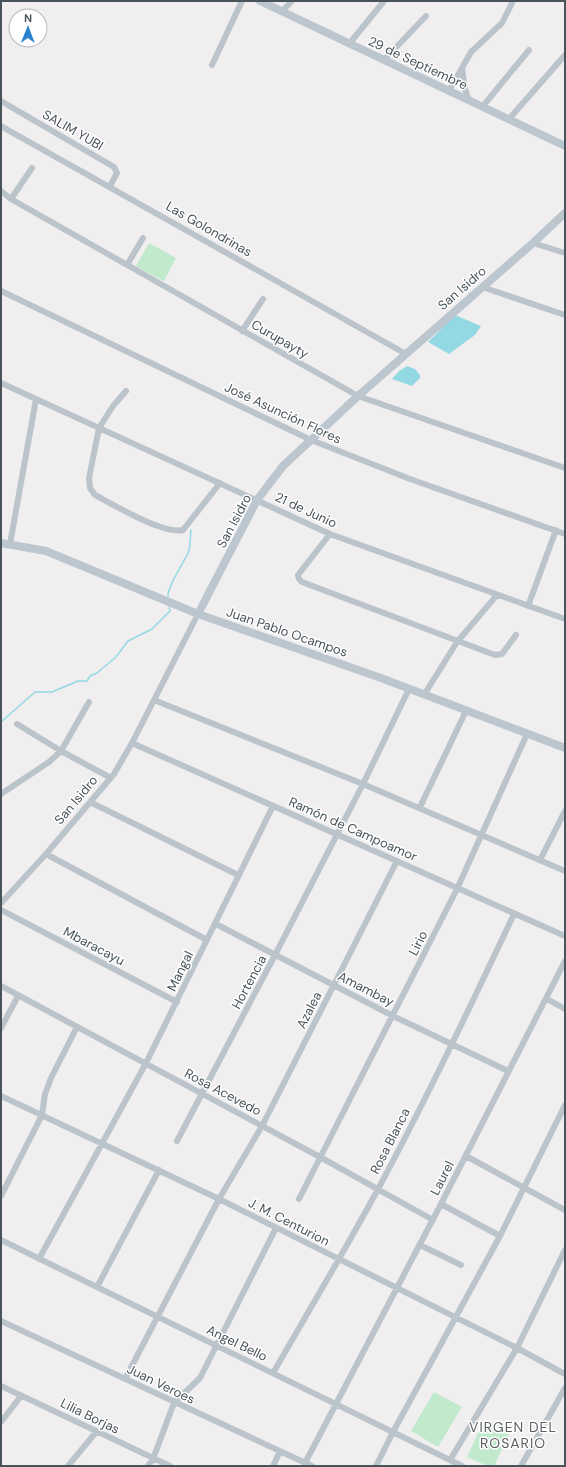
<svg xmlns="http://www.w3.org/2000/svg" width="566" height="1467" font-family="'DM Sans',sans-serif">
	<rect width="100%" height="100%" fill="#f1eeef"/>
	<path fill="#c1eacd" d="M149,243l27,15 -12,23 -28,-15z
		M434,1392l28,15 -24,40 -27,-16z
		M484,1420l26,12 -16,34h-6l-21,-9z"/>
	<path fill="#93d9e3" d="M455,315l26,11 -6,9 -26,19 -21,-12z
		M407,366l8,3 5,6v3l-8,8 -20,-7 7,-8z"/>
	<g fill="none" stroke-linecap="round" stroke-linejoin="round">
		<path stroke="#93d9e3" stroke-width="1.5" d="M168,596c-1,-9 15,-32 20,-43 3,-7 2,-16 3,-23
			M1,722l34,-30h17l26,-11h9l3,-5 7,-3 19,-16 12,-16 24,-12 18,-18 -1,-4"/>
		<path stroke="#bbc4ca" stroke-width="6" d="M281,12l11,-11
			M349,44l35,-43
			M384,60l42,-44
			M212,65l30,-64
			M462,68l3,21 4,12
			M449,91l22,-39 31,-29 11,-22
			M1,101l113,66 3,6 -7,13
			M483,106l46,-56
			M509,119l56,-64
			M1,126l405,228
			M1,191l10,8 347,197 207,72
			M11,199l21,-31
			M533,243l32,10
			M127,265l16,-27
			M482,287l83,28
			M1,291l310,149 99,39 155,55
			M242,331l21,-32
			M1,383l329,151 235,85
			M126,391l-13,15 -14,22 -10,50 1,10 5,7c19,10 69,40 88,35l37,-47
			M330,534l-32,41 1,4 3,3 193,73 7,-1 14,-19
			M10,544l26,-145
			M528,606l28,-76
			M424,695l33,-53 40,-47
			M154,700l209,84 46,-95
			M17,724l44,27 50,27
			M132,743l433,193
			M1,794l48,-32 12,-11 28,-49
			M90,802l148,73
			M420,807l46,-96
			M46,854l161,86
			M540,860l25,-49
			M1,903l45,-49 68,-80 18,-31 66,-129
			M1,910l176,92
			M216,924l177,92 115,55
			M1,986l319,171 113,63
			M547,999l18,10
			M1,1028l17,-32
			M1,1096l218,103 298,149 48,26
			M177,1141l98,-186 88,-171 202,87
			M466,1156l99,54
			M1,1196l41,-81 3,-21 6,-16 26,-51
			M299,1199l158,-310 70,-155
			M441,1204l59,32
			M1,1240l461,226
			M420,1245l41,20
			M39,1259l107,-196 127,-257
			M97,1287l62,-117
			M1,1321l311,145
			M273,1373c35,-61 71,-121 104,-182 49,-91 93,-184 137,-277
			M125,1379l94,-180 43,-73 135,-265
			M1,1386l169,80
			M1,1422l20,-26
			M450,1460l67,-112 48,-98
			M305,1463l136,-259 124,-243
			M68,1466l29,-35
			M148,1466l5,-7 21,-56 26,-25 76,-150
			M273,1466l7,-15
			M376,1466l17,-34 107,-196 65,-131
			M521,1466l44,-78"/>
		<path stroke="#bcc6ce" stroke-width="8" d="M260,1l305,145
			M1,543l45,8 152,63 183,64 184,70
			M198,614l59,-114 26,-34 75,-70 175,-153 32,-30"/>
	</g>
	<g text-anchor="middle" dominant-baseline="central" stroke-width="3" stroke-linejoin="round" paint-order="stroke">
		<g font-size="13" fill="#48535a" stroke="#fff">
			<text transform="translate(418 63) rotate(25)">29 de Septiembre</text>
			<text transform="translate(73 130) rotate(30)">SALIM YUBI</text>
			<text transform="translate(209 229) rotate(30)">Las Golondrinas</text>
			<text transform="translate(462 288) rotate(-41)">San Isidro</text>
			<text transform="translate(280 339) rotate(30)">Curupayty</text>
			<text transform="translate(283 413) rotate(25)">José Asunción Flores</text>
			<text transform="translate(306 510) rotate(25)">21 de Junio</text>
			<text transform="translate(234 521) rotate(-62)">San Isidro</text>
			<text transform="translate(287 632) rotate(19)">Juan Pablo Ocampos</text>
			<text transform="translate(76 800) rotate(-50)">San Isidro</text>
			<text transform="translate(353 829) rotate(24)">Ramón de Campoamor</text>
			<text transform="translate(418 943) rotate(-63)">Lirio</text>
			<text transform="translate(94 946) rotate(28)">Mbaracayu</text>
			<text transform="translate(180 971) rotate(-64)">Mangal</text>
			<text transform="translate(249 982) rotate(-62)">Hortencia</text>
			<text transform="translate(366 989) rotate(27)">Amambay</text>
			<text transform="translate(309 1010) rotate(-63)">Azalea</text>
			<text transform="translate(223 1092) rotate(28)">Rosa Acevedo</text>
			<text transform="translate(390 1141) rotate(-63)">Rosa Blanca</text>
			<text transform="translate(442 1178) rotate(-63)">Laurel</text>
			<text transform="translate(289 1222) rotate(27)">J. M. Centurion</text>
			<text transform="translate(237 1343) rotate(26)">Angel Bello</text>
			<text transform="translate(161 1384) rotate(26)">Juan Veroes</text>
			<text transform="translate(90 1416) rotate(26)">Lilia Borjas</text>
		</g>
		<g font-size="14" letter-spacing="1" fill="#5c5f63" stroke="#fff">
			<text x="513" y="1427">VIRGEN DEL<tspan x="513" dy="16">ROSARIO</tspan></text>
		</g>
	</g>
	<rect width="566" height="1467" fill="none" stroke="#48535a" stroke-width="4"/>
	<g transform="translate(28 28) rotate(1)"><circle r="19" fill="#ffffff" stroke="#b6babd"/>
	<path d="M0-3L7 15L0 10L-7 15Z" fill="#2c82ce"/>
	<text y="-6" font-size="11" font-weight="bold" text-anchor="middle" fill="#48535a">N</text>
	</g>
</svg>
